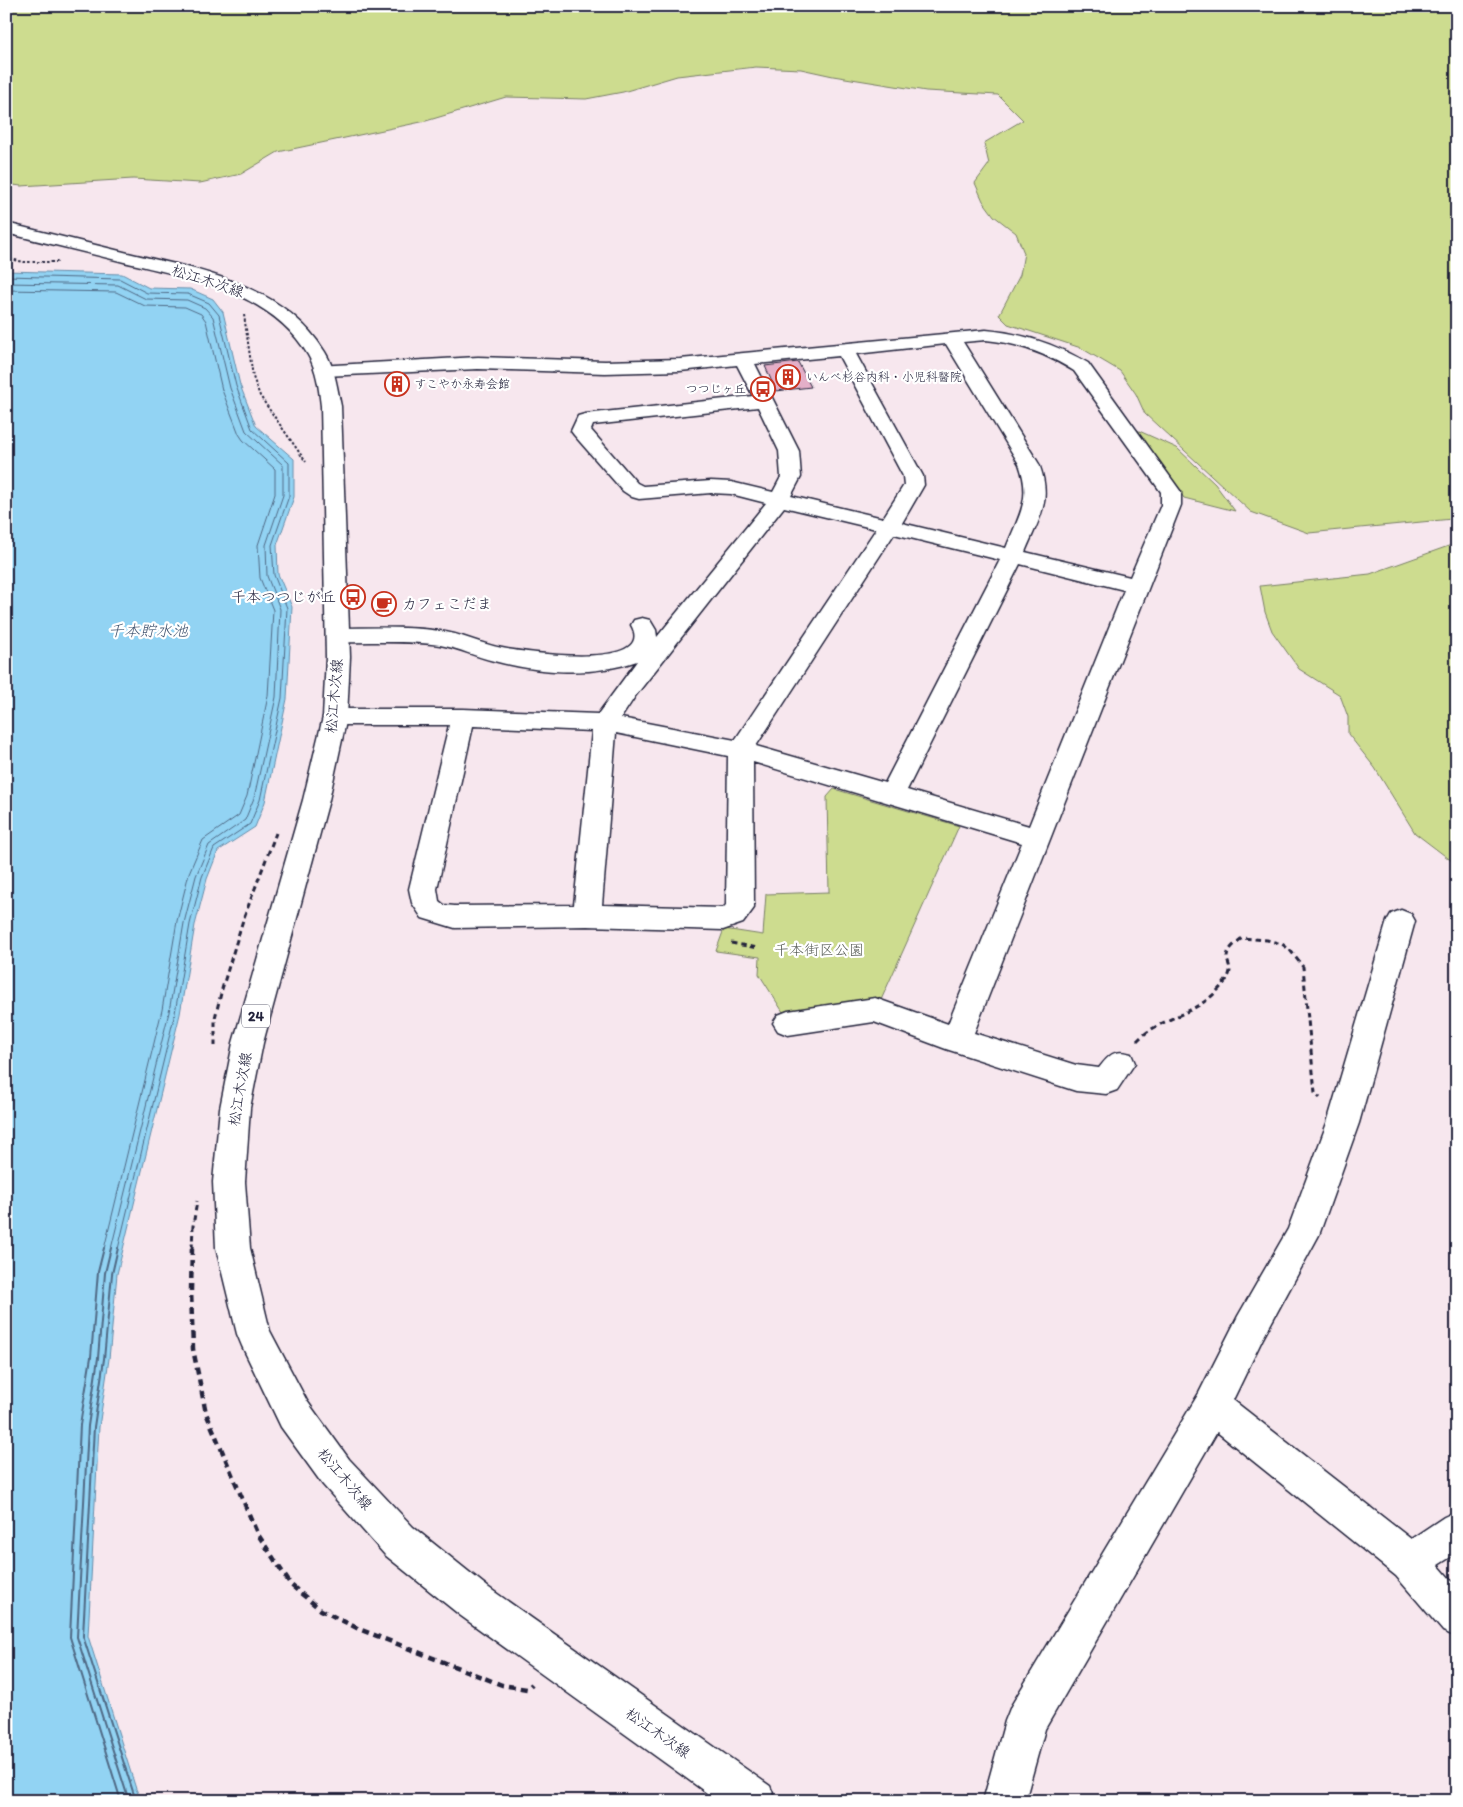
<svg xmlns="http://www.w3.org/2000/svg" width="1463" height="1807" font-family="Itim,'Klee One',sans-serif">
	<rect width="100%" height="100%" fill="#f7e7ee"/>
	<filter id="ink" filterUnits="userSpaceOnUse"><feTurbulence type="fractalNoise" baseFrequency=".02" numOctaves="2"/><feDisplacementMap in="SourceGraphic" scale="10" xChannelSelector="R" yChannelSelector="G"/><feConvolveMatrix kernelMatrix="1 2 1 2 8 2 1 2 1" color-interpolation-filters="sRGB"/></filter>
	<g filter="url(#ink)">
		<path fill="#cddc8f" stroke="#787f65" d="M6,6h1444l7,5v519l-5,-11 -143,14 -58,-21 -106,-98 -9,-20 -16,-23 -39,-23 -73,-24 -9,-9 21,-40 4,-22 -8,-20 -22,-17 -11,-15 -8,-18 14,-19 -5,-21 39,-23 -25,-25 -72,-4 -93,-15 -32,-7 -45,-2 -79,9 -54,16 -37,7 -80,-2 -80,24 -148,31 -37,22 -41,9 -67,-4 -112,7 -15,-2z
			M1137,430l40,18 38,36 20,27 -51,-13z
			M1457,543v322l-42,-32 -40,-65 -27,-34v-17l-8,-22 -41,-26 -27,-38 -7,-19 -5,-26 110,-12z
			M834,789l125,37 -78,174 -98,12 -24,-38 1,-17 -44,-6 8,-22 39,6 3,-41 63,-2 -2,-95z"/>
		<path fill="#92d3f3" stroke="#658ca9" d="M6,271l116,3 27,14 41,1 23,10 10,13 17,73 16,41 38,33v38l-17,48 1,29 14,33 -5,92 -22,103 -10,25 -37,24 -11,28 -12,46 -15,89 -63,260 -8,85 -10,68 -11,209 48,153 6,12h-136z"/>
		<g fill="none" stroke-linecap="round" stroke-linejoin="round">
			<path stroke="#4f6985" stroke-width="1" d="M6,276l114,3 27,14 41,1 21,9 10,12 17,71 16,43 37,34v33l-17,49 2,30 13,33 -5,90 -22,102 -10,24 -36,24 -12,29 -12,47 -15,89 -57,236
				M6,283l112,2 28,14 41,1 18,8 8,9 17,71 16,43 37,34v30l-17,50 1,31 13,33 -4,88 -22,101 -9,22 -36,25 -13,31 -12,47 -15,89 -58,237
				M6,290l110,2 29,14 40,1 16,7 5,7 16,69 17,44 4,6 32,29v25l-17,51 2,33 13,32 -5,86 -21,100 -8,19 -36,25 -14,33 -12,48 -15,89 -58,239"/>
			<path stroke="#4f6985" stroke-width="2" d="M104,1248l-6,24 -7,85 -11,68 -10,212 51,164
				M111,1248l-6,25 -7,85 -10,68 -11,211 52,164
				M118,1248l-6,26 -8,85 -10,68 -11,209 53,165"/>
		</g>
		<path fill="#e4afc8" stroke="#22223b" d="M798,362l13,25 -35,4 -11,-25z"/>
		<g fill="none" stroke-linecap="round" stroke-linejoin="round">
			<defs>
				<path id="minor" d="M986,330c36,3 71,15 102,33l93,129v13l-207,528 102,32 23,3c10,-13 15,-19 32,-14l4,9 -18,27 -11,4 -30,-3 -130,-42 -72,-27 -86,13 -10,-4 -5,-8 5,-8 10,-4 87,-13 73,26 74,-181 -269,-81 1,146 -11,15 -20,7 -136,-4 -132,2 -33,-10 -10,-15 -3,-14 40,-164h-114l-9,-2 -3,-6 3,-6 9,-2h128l135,5 39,-53c-44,16 -98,12 -143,0 -18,-4 -35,-13 -54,-16 -34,-5 -69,-2 -103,-3l-8,-2 -3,-5 3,-5 8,-2c34,0 69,-2 103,3 22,3 41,13 62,17 19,4 156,24 129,-23l3,-5 8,-2 8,2 6,10 1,7 109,-134 -35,-9 -20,-1 -72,6 -7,-2 -9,-6 -49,-56 -3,-4 7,-15 7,-2 168,-18 -16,-31 -57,6 -75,2 -127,-4 -154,7 -7,-2 -2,-4 2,-4 161,-9 127,4 75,-2zM986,340c32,3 61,14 88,31l87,121v13l-31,72 -105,-25c14,-34 28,-51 14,-88l-76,-122zM946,344l73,120c13,35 0,51 -13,84l-104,-25 22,-38 -1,-9 -67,-122zM839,356l64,120 1,9 -21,33 -92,-22 10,-19 -2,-26 -44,-87zM758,407l21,44 2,26 -8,15 -42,-10 -20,-1 -68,5 -6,-3 -46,-53 2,-5zM784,507l92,22 -141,211 -114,-22 15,-23zM894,534l106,26 -115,223 -129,-37zM1020,564l104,26 -95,236 -122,-36zM473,726l119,5 -18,174 -119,1 -11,-1 -5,-4 -2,-12zM616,733l112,23 -2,149 -3,3 -121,-3z
					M1401,910l10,4 4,7 -56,202 -40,112 -57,105 -29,60 178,139 33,-22 13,-6v42l-19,12 19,22v50l-14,-6 -47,-55 -179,-144 -172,297 -20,72h-42l22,-80 6,-15 188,-313 39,-77 50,-87 39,-106 60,-202 4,-7z"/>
				<path id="major" d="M6,223c41,10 81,20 122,30 72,17 155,31 197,99 10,16 12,36 16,54l9,251 -3,60 -18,83 -66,243 -13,65 -5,74 5,66 20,83 37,70 42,58 64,68 76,61 281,198 6,15h-58l-257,-185 -76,-61 -62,-70 -42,-58 -39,-81 -5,-12 -21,-86 -3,-66 7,-74 13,-65 70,-243 20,-83 3,-60 -5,-251c-2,-17 -4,-36 -13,-51 -37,-64 -119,-77 -184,-93 -39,-10 -78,-19 -118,-29z"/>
			</defs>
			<use href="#minor" stroke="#22223b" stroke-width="3"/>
			<use href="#major" stroke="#22223b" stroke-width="3"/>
			<path stroke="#22223b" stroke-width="2" stroke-dasharray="2.5 2" stroke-linecap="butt" d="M6,258l18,4h34
				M244,315l9,62 7,19 46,66"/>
			<path stroke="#22223b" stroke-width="3" stroke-dasharray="5.5 4" stroke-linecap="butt" d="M731,943l27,5
				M1137,1041c22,-23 56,-26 78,-48 6,-6 14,-14 15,-22 0,-5 -2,-8 -3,-12 -1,-9 9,-16 15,-21l25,2 15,4 8,6 13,17 12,126 5,5
				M215,1046v-28l7,-29 21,-69 33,-87
				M192,1249l1,-23 4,-25"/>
			<path stroke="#22223b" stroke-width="4.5" stroke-dasharray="7 5" stroke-linecap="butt" d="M192,1248l-1,42 2,59 13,64 51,120 34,52 30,25 38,19 143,56 25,4 5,-5"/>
			<use href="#minor" fill="#fff" fill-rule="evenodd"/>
			<use href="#major" fill="#fff" fill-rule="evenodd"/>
		</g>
	</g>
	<defs>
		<symbol id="building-ring" viewBox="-11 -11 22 22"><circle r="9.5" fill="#fff" stroke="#c8321e" stroke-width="1.5"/><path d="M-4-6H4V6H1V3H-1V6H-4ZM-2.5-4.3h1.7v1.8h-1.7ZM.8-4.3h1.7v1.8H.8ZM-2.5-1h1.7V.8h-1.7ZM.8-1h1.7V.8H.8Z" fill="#c8321e"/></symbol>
		<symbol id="bus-ring" viewBox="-11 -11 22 22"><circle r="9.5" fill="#fff" stroke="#c8321e" stroke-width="1.5"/><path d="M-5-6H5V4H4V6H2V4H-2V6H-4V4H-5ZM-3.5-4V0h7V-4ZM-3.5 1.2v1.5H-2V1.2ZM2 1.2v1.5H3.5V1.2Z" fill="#c8321e"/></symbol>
		<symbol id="cafe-ring" viewBox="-11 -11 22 22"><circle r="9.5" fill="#fff" stroke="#c8321e" stroke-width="1.5"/><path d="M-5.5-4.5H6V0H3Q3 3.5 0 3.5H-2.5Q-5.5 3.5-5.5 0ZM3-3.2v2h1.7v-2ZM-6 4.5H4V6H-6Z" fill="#c8321e"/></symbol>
	</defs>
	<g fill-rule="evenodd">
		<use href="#building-ring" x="774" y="363" width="28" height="28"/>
		<use href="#building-ring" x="383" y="370" width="28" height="28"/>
		<use href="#bus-ring" x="749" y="375" width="28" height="28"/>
		<use href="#bus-ring" x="339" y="583" width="28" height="28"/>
		<use href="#cafe-ring" x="370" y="590" width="28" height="28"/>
	</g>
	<g text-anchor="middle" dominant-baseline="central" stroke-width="4.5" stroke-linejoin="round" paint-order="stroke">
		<g font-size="12" fill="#22223b" stroke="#fff" text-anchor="start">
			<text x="806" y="377">いんべ杉谷内科・小児科醫院</text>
			<text x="414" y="384">すこやか永寿会館</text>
			<text x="746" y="389" text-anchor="end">つつじヶ丘</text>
		</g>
		<rect fill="#fff" stroke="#646476" stroke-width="1" x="242" y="1004.5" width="28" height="23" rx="4"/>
		<g font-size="14" font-weight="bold" fill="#22223b">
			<text x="256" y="1016">24</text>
		</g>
		<g font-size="15" fill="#22223b" stroke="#fff">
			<text transform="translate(208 281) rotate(18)">松江木次線</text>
			<text transform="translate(334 696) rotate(-85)">松江木次線</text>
			<text transform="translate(240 1089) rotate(-80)">松江木次線</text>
			<text transform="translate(345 1479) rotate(50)">松江木次線</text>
			<text transform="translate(658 1733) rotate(35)">松江木次線</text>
		</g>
		<g font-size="15" fill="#22223b" stroke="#fff" text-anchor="end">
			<text x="336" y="597">千本つつじが丘</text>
			<text x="402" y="604" text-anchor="start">カフェこだま</text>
		</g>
		<g font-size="15" fill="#555a54" stroke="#fff">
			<text x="819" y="950">千本街区公園</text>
		</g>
		<g font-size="16" font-style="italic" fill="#445772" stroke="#fff">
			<text x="148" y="630">千本貯水池</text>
		</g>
	</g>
	<rect width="1463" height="1807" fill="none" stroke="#fff" stroke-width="25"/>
	<rect x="12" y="12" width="1438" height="1782" fill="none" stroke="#22223b" stroke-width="2" filter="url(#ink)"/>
</svg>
